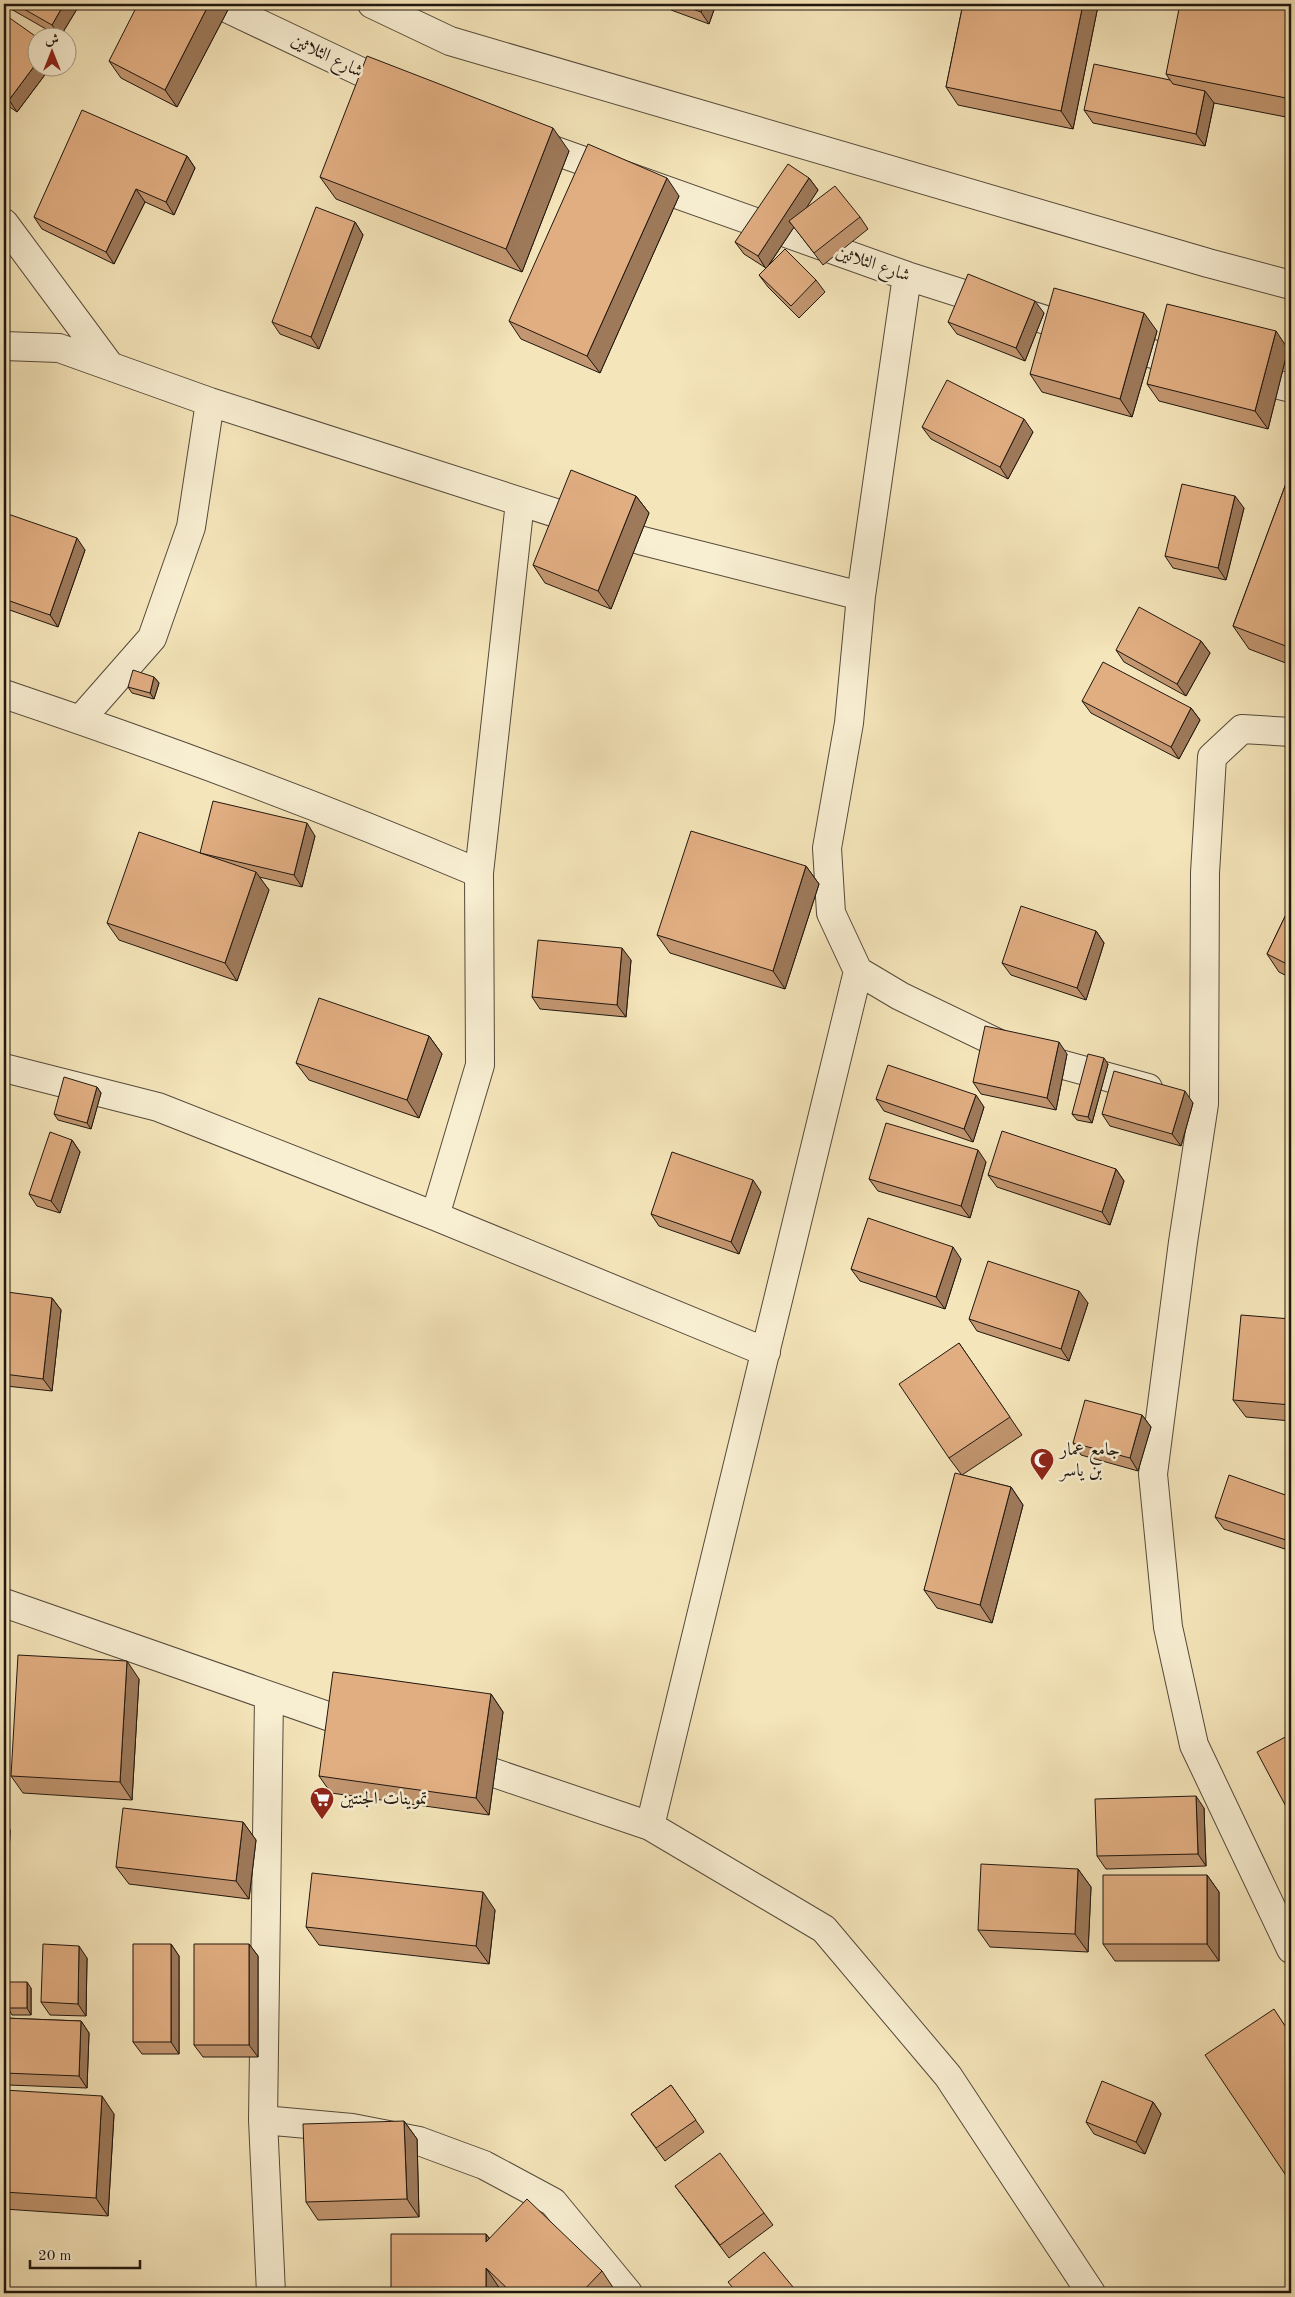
<svg xmlns="http://www.w3.org/2000/svg" width="1295" height="2297" font-family="'Old Standard TT',Amiri,serif">
	<rect width="100%" height="100%" fill="#f5e5ba"/>
	<filter id="stains"><feTurbulence type="fractalNoise" baseFrequency=".004" numOctaves="4"/><feColorMatrix values="0 0 0 0 .2 0 0 0 0 .09 0 0 0 0 .02 0 0 0 .5 -.17"/></filter>
	<radialGradient id="worn" r=".72"><stop offset=".6" stop-color="#630" stop-opacity="0"/><stop offset="1" stop-color="#630" stop-opacity=".3"/></radialGradient>
	<g fill="none" stroke-linecap="round" stroke-linejoin="round">
		<defs>
			<path id="minor" d="M218,4l177,84
				M372,4l78,37 758,222 83,22
				M533,143l374,133 249,79 35,9
				M4,223l106,143
				M907,276l-46,320 -12,127 -22,125 4,65 27,58 42,25 116,56 132,36
				M4,346l55,2 151,54 433,139 218,55
				M1242,376l49,12
				M4,694c160,54 319,113 475,179
				M80,720l72,-82 39,-111 19,-125
				M1291,732l-49,-3 -30,28 -7,116 -1,231 -21,138 -30,232 15,153 26,118 97,204
				M4,1068l154,39 277,109 331,136
				M435,1216l45,-151 -1,-192 41,-371
				M4,1603l358,125
				M269,1697l-6,423 8,173
				M459,1761l191,65 174,103 124,147 143,217
				M650,1826l208,-855
				M263,2120l89,8 67,13 65,24 69,37 75,91"/>
		</defs>
		<use href="#minor" stroke="#554a3a" stroke-width="30"/>
		<use href="#minor" stroke="#f8eed2" stroke-width="28"/>
	</g>
	<path fill="#c29670" stroke="#20170f" d="M4,4h76l-20,33 -56,-32z
		M231,4l-54,103 -56,-29 -12,-17z
		M667,4h49l-7,20 -38,-14z
		M963,4h134l1,2 -25,123 -115,-24 -12,-18z
		M1291,4v114l-77,-15 -9,43 -112,-23 -9,-13 86,-30 -4,-6z
		M4,14l34,54h12l-33,44 -13,-9z
		M569,151l-47,121 -186,-73 -16,-22z
		M187,156l8,12 -21,47 -29,-13 -31,62 -72,-35 -8,-12z
		M809,178l9,12 -12,18 54,9 8,12 -45,36 -29,-38 -27,41 49,12 9,12 -26,26 -31,-31 -9,-12 7,-7 -22,-14 -9,-12z
		M679,196l-79,177 -79,-34 -12,-18z
		M355,222l8,13 -44,114 -39,-15 -8,-12z
		M1044,313l-19,48 -68,-27 -9,-12z
		M1157,331l-25,86 -90,-25 -12,-18z
		M1288,349l-20,80 -109,-28 -12,-17z
		M922,427l111,5 -25,47 -77,-40z
		M1291,470v195l-42,-16 -16,-23z
		M636,496l13,17 -38,96 -66,-26 -12,-18z
		M1244,508l-18,72 -53,-12 -8,-12z
		M4,528l81,22 -27,77 -54,-19z
		M1201,641l9,12 -24,43 -62,-34 -8,-12z
		M154,677l5,6 -5,16 -22,-6 -4,-6z
		M1082,701l109,7 9,12 -21,39 -88,-46z
		M315,836l-13,51 -43,-10 10,13 -32,91 -118,-41 -12,-17 94,-70z
		M806,866l13,18 -34,105 -115,-36 -13,-18z
		M1291,904v74l-12,-6 -12,-18z
		M1096,931l8,12 -18,57 -75,-25 -9,-12z
		M631,960l-5,57 -86,-8 -8,-12z
		M429,1036l13,18 -23,64 -110,-38 -13,-17z
		M1067,1054l-11,56 -75,-16 -8,-12z
		M1108,1064l-16,59 -15,-3 -5,-6z
		M97,1087l4,6 -10,36 -33,-9 -4,-6z
		M876,1099l108,8 -11,35 -89,-31z
		M1193,1103l-12,43 -71,-20 -8,-12z
		M72,1140l8,12 -20,61 -23,-7 -8,-12z
		M986,1162l-16,56 -92,-27 -9,-12z
		M1116,1169l8,12 -14,44 -113,-38 -9,-12z
		M761,1192l-22,62 -80,-28 -8,-12z
		M961,1259l-16,50 -85,-28 -9,-12z
		M52,1298l9,12 -9,81 -46,-5 -2,-3v-66z
		M1088,1303l-19,58 -92,-30 -8,-12z
		M1291,1319v102l-45,-4 -13,-17z
		M959,1343l63,92 -60,40 49,12 12,18 -31,118 -55,-15 -13,-18 37,-116 -12,-16z
		M1142,1415l9,12 -13,44 -57,-16 -8,-12z
		M1291,1497v54l-67,-22 -9,-12z
		M139,1679l-7,121 -109,-7 -12,-17z
		M491,1694l12,18 -14,103 -158,-22 -12,-17z
		M1204,1808l2,58 -100,3 -9,-13z
		M4,1821l6,9 -3,82 -3,-1z
		M243,1822l13,18 -7,59 -120,-15 -13,-17z
		M1078,1869l13,18 -3,65 -98,-5 -12,-17z
		M1207,1875l12,17v69h-104l-12,-17z
		M495,1910l-6,54 -170,-19 -13,-18z
		M171,1944l8,12v98h-37l-9,-12z
		M249,1944l9,12v101h-55l-9,-12z
		M87,1958l-1,58 -36,-1 -9,-13z
		M31,1988v27h-19l-4,-7z
		M4,2018l77,3 8,12 -2,55 -79,-3 -4,-6z
		M671,2085l33,47 -39,29 -34,-47z
		M4,2090l110,24 -6,102 -104,-7z
		M1153,2102l8,12 -16,40 -51,-20 -8,-12z
		M404,2121l13,18 2,78 -101,3 -12,-18z
		M675,2186l89,27 9,12 -44,33z
		M486,2234l3,4 113,33 12,18 -4,4h-105l-7,-7v7h-107z"/>
	<path fill="#9e7a5b" stroke="#20170f" d="M64,4h16l-20,33 -8,-12z
		M209,4h22l-54,103 -12,-17z
		M703,4h13l-7,20 -8,-12z
		M1083,4h14l1,2 -25,123 -12,-18z
		M38,61v7h12l-33,44 -8,-12z
		M1205,91l9,12 -9,43 -9,-12z
		M553,128l16,23 -47,121 -16,-23z
		M187,156l8,12 -21,47 -8,-13z
		M667,178l12,18 -79,177 -13,-17z
		M809,178l9,12 -24,37 -5,-6 5,6 -28,42 -8,-13z
		M136,189l9,13 -31,62 -8,-12z
		M355,222l8,13 -44,114 -8,-12z
		M1035,301l9,12 -19,48 -9,-13z
		M1144,313l13,18 -25,86 -12,-18z
		M1276,331l12,18 -20,80 -13,-18z
		M1024,419l9,13 -25,47 -8,-12z
		M636,496l13,17 -38,96 -13,-18z
		M1235,496l9,12 -18,72 -8,-12z
		M77,538l8,12 -27,77 -8,-12z
		M1201,641l9,12 -24,43 -9,-12z
		M154,677l5,6 -5,16 -4,-6z
		M1191,708l9,12 -21,39 -8,-12z
		M307,823l8,13 -13,51 -8,-12z
		M806,866l13,18 -34,105 -12,-18z
		M256,872l13,18 -32,91 -12,-18z
		M1096,931l8,12 -18,57 -9,-12z
		M622,948l9,12 -5,57 -9,-12z
		M429,1036l13,18 -23,64 -12,-18z
		M1059,1042l8,12 -11,56 -9,-12z
		M1104,1058l4,6 -16,59 -4,-6z
		M97,1087l4,6 -10,36 -4,-6z
		M1185,1091l8,12 -12,43 -9,-12z
		M976,1095l8,12 -11,35 -9,-13z
		M72,1140l8,12 -20,61 -9,-12z
		M978,1150l8,12 -16,56 -9,-12z
		M1116,1169l8,12 -14,44 -8,-13z
		M753,1180l8,12 -22,62 -8,-12z
		M953,1247l8,12 -16,50 -9,-12z
		M1079,1291l9,12 -19,58 -8,-12z
		M52,1298l9,12 -9,81 -9,-12z
		M1142,1415l9,12 -13,44 -8,-13z
		M1011,1487l12,18 -31,118 -12,-18z
		M127,1661l12,18 -7,121 -12,-18z
		M491,1694l12,18 -14,103 -13,-17z
		M1196,1796l8,12 2,58 -8,-12z
		M4,1821l6,9 -3,82 -3,-6z
		M243,1822l13,18 -7,59 -13,-18z
		M1078,1869l13,18 -3,65 -13,-18z
		M1207,1875l12,17v69l-12,-17z
		M483,1892l12,18 -6,54 -13,-18z
		M171,1944l8,12v98l-8,-12z
		M249,1944l9,12v101l-9,-12z
		M79,1946l8,12 -1,58 -8,-12z
		M27,1982l4,6v27l-4,-7z
		M81,2021l8,12 -2,55 -8,-12z
		M102,2096l12,18 -6,102 -12,-18z
		M1153,2102l8,12 -16,40 -9,-12z
		M404,2121l13,18 2,78 -12,-18z
		M486,2234l12,17 -12,-9z
		M486,2268l12,18v7h-12z"/>
	<path fill="#e1ae82" stroke="#20170f" d="M15,4h49l-12,21z
		M138,4h71l-44,86 -56,-29z
		M678,4h25l-2,8z
		M963,4h120l-22,107 -115,-24z
		M1180,4h111v95l-125,-25z
		M4,14l34,24v23l-29,39 -5,-4z
		M367,56l186,72 -47,121 -186,-72z
		M1094,64l76,16 3,4 32,7 -9,43 -112,-24z
		M82,110l105,46 -21,46 -30,-13 -30,63 -72,-35z
		M588,144l79,34 -80,178 -78,-35z
		M788,164l21,14 -51,78 -23,-14z
		M835,186l25,31 -46,36 -25,-32z
		M316,207l39,15 -44,115 -39,-15z
		M785,249l31,31 -25,26 -32,-31z
		M968,274l67,27 -19,47 -68,-26z
		M1054,288l90,25 -24,86 -90,-25z
		M1167,304l109,27 -21,80 -108,-27z
		M947,380l77,39 -24,48 -78,-40z
		M571,470l65,26 -38,95 -65,-26z
		M1291,470v178l-58,-22z
		M1182,484l53,12 -17,72 -53,-12z
		M8,514l69,24 -27,77 -46,-16v-71z
		M1139,607l62,34 -24,43 -61,-34z
		M1103,662l88,46 -20,39 -89,-46z
		M133,670l21,7 -4,16 -22,-6z
		M213,801l94,22 -13,52 -94,-22z
		M691,831l115,35 -33,105 -116,-36z
		M139,832l117,40 -31,91 -118,-40z
		M1291,904v62l-24,-12z
		M1021,906l75,25 -19,57 -75,-25z
		M538,940l84,8 -5,57 -85,-8z
		M319,998l110,38 -22,64 -111,-37z
		M985,1026l74,16 -12,56 -74,-16z
		M1088,1054l16,4 -16,59 -16,-3z
		M888,1065l88,30 -12,34 -88,-30z
		M1114,1071l71,20 -13,43 -70,-20z
		M64,1077l33,10 -10,36 -33,-9z
		M886,1123l92,27 -17,56 -92,-27z
		M1002,1131l114,38 -14,43 -114,-37z
		M50,1132l22,8 -21,61 -22,-7z
		M672,1152l81,28 -22,62 -80,-28z
		M868,1218l85,29 -17,50 -85,-28z
		M988,1261l91,30 -18,58 -92,-30z
		M7,1292l45,6 -9,81 -39,-5v-57z
		M1241,1315l50,4v86l-58,-5z
		M959,1343l51,74 -61,41 -50,-74z
		M1085,1400l57,15 -12,43 -57,-15z
		M955,1473l56,14 -31,118 -56,-15z
		M1229,1475l62,22v39l-2,5 -74,-24z
		M18,1655l109,6 -7,121 -109,-6z
		M333,1672l158,22 -15,104 -157,-22z
		M1291,1734v82l-34,-64z
		M1196,1796l2,58 -101,2 -2,-57z
		M123,1808l120,14 -7,59 -120,-14z
		M981,1864l97,5 -3,65 -97,-4z
		M312,1873l171,19 -7,54 -170,-19z
		M1103,1875h104v69h-104z
		M43,1944l36,2 -1,58 -37,-2z
		M133,1944h38v98h-38z
		M194,1944h55v101h-55z
		M8,1982h19v26h-19z
		M1274,2009l17,26v148l-86,-128z
		M4,2018l77,3 -2,55 -75,-3z
		M1102,2081l51,21 -17,40 -50,-20z
		M671,2085l25,35 -40,28 -25,-34z
		M4,2090l98,6 -6,102 -92,-6z
		M404,2121l3,78 -101,3 -3,-78z
		M720,2153l44,60 -44,32 -45,-59z
		M527,2199l75,72 -21,22h-69l-26,-25v25h-95v-59h95v8z
		M764,2252l34,41h-61l-9,-11z"/>
	<defs>
		<symbol id="mosque-pin" viewBox="-11 -11 22 30"><path d="M0 17L-7.5 6A9.5 9.5 0 1 1 7.5 6Z" fill="#8f2418" stroke="#f8eed2"/><path d="M3.5-4.9A6 6 0 1 0 3.5 4.9A5 5 0 1 1 3.5-4.9Z" fill="#fff"/></symbol>
		<symbol id="supermarket-pin" viewBox="-11 -11 22 30"><path d="M0 17L-7.5 6A9.5 9.5 0 1 1 7.5 6Z" fill="#8f2418" stroke="#f8eed2"/><path d="M-6-5.5h2.5l.6 2H6L4.5 2H-2.5L-4.4-4H-6ZM-1.5 3.2a1.3 1.3 0 1 0 .1 0ZM3 3.2a1.3 1.3 0 1 0 .1 0Z" fill="#fff"/></symbol>
	</defs>
	<g fill-rule="evenodd">
		<use href="#mosque-pin" x="1028" y="1446" width="28" height="38"/>
		<use href="#supermarket-pin" x="308" y="1785" width="28" height="38"/>
	</g>
	<g text-anchor="middle" dominant-baseline="central" stroke-width="5" stroke-linejoin="round" paint-order="stroke">
		<g font-size="18" fill="#20170f" stroke="#f8eed2">
			<text transform="translate(327 56) rotate(26)">شارع الثلاثين</text>
			<text transform="translate(873 264) rotate(19)">شارع الثلاثين</text>
		</g>
		<g font-size="18" fill="#20170f" stroke="#f8eed2" text-anchor="start">
			<text x="1060" y="1450">جامع عمار<tspan x="1060" dy="21">بن ياسر</tspan></text>
			<text x="340" y="1799">تموينات الجنتين</text>
		</g>
	</g>
	<rect width="1295" height="2297" fill="none" stroke="#f5e5ba" stroke-width="20"/>
	<rect x="5" y="5" width="1285" height="2287" fill="none" stroke="#20170f" stroke-width="2.5"/>
	<rect x="10" y="10" width="1275" height="2277" fill="none" stroke="#20170f"/>
	<g transform="translate(52 52)"><circle r="24" fill="#f8eed2" stroke="#a29884"/>
	<path d="M0-4L9 19L0 12L-9 19Z" fill="#8f2418"/>
	<text y="-8" font-size="14" font-weight="bold" text-anchor="middle" fill="#20170f">ش</text>
	</g>
	<path d="M30 2260v8h110v-8" fill="none" stroke="#20170f" stroke-width="2.5"/>
	<text x="38" y="2260" font-size="15" fill="#20170f" stroke="#f8eed2" stroke-width="4" paint-order="stroke">20 m</text>
	<rect width="100%" height="100%" filter="url(#stains)"/>
	<rect width="100%" height="100%" fill="url(#worn)"/>
</svg>
